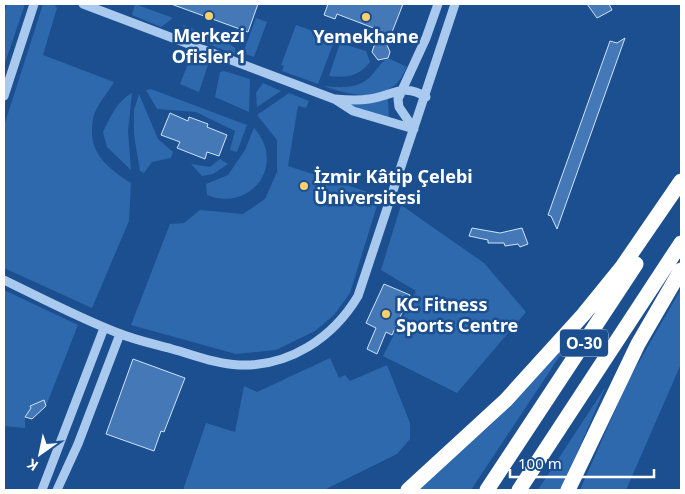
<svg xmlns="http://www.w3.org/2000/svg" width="685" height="494" font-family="'Noto Sans',sans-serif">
	<rect width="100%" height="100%" fill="#1b4f8f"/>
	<path fill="#2e69ad" d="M7,4h18l-21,62v-52z
		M43,4h11l3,4 -14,47 71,27c-6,11 -20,26 -21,38 -6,32 14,48 38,63l-2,38 -37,87 -88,-40v-142z
		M135,4l38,14 -12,9 -29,-12z
		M256,18l11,4 -13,35 -11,-4z
		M183,25l26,10 6,-1 20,14v6l-49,-18z
		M296,25l39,14 -17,45 -36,-13 2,-5 -3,-1z
		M340,43l26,8 4,11c-12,15 -24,16 -41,14z
		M388,58l19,9c-3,5 -6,13 -11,17 -20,18 -51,10 -72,2 17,2 36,3 48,-11 6,-7 9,-13 16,-17z
		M190,59l19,3 -10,30 -19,-8z
		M224,71l26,8 -1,33 -34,-15 5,-25z
		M263,83l18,8 -24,16 -1,-14z
		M151,89l96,36 -10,27 -7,-2 5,-19 -39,-19 -39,-3 -11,-19z
		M132,93l-4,38 3,39 -24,-23 -4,-15c8,-16 13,-30 29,-39z
		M289,93l20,8 -3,7 -8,-2 -10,60 92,30 -30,97 -16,22 -19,16 -39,19 -40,4 -105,-29 39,-101 14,-1 16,-13 43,4 22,-15 12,-27v-32l-20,-25z
		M139,94l19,45 15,13 -2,6 -19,4 -8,11 -4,-2 -6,-36v-25z
		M388,97l1,23 -40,-14z
		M254,128c33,36 -3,85 -47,67l-1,-11 22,-9 17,-25z
		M220,159l8,5 -15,10 -11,2 -11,-12 19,3z
		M401,205l83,58 42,49 -69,81 -74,-37 33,-65 -35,-21z
		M681,289v75l-55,126h-46l48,-109z
		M4,290l74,35 -32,81 -3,-6 -13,6 1,2 -6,8v12l-21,-2z
		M571,339l-100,151h-55l78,-68z
		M330,358l9,20 6,-3 5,6 37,-16 23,58v16l-13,15 -73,36h-141l23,-67 29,9 9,-46 13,6z
		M606,386l-45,104h-23z"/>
	<path fill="#4478b7" stroke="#cfe3fa" d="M171,4h87l-10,28z
		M328,4h75l-16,41 3,7 -2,6 -10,2 -6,-8 2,-6 6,-4 4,-10 -47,-18 -2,5 -11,-4z
		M587,4h22l3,6 -15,8z
		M625,38l-68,191 -6,-13 -3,-1 62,-174 7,2z
		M170,113l18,8 1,-4 19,7 -1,3 20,8 -8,21 -12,-4 -2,7 -28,-11 3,-6 -19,-7z
		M472,228l28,5 22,-5 6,16 -8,3 -2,-3 -13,2 -1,-3h-16v-3l-19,-4z
		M384,284l26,11 -18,40 -6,-3 -9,22 -10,-5 9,-21 -10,-5z
		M133,359l52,19 -21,54 -3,-1 -7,20 -48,-17z
		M44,400l2,6 -14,13 -7,-2 6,-9 -1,-2z"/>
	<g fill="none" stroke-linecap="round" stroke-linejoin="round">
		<path stroke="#a9c9ee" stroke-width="9" d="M83,4l251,95c12,1 23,2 35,0 23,-3 34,-17 57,-2
			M4,96l30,-92
			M336,100l17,11 61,18
			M414,129l-15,-22 -1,-8 28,-61 12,-34
			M4,280c37,18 75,38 114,53 17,7 36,11 54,16 22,6 44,15 67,16 50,2 94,-27 119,-69l97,-292
			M42,490l62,-162
			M57,490l21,-46 42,-110"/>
		<path stroke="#fff" stroke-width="15" d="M408,490l98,-90 77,-85 39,-48 59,-86
			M487,490l149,-226
			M519,490l162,-247
			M568,490l70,-146 43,-74"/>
	</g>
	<g fill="#ffd166" stroke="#1b4f8f" stroke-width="2">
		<circle cx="209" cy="16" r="5"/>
		<circle cx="366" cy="17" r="5"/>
		<circle cx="304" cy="186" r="5"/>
		<circle cx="386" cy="314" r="5"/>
	</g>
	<g text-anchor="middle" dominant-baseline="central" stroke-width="5" stroke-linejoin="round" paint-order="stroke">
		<rect fill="#1b4f8f" stroke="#bbcadd" stroke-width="1" x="560" y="329.5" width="48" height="27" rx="4"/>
		<g font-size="16" font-weight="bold" fill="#fff">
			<text x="584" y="343">O-30</text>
		</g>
		<g font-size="18" font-weight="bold" fill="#fff" stroke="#1b4f8f">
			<text x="209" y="35">Merkezi<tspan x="209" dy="21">Ofisler 1</tspan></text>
			<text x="366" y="36">Yemekhane</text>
			<text x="314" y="176" text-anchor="start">İzmir Kâtip Çelebi<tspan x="314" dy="21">Üniversitesi</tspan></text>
			<text x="396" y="304" text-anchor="start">KC Fitness<tspan x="396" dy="21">Sports Centre</tspan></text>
		</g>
	</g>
	<rect width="685" height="494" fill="none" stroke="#ffffff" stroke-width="10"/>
	<g transform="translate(40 454) rotate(213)" stroke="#1b4f8f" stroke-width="4" paint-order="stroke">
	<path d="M0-4L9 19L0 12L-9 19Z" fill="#ffffff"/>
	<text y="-8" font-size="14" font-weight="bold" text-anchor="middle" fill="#ffffff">K</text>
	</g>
	<path d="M510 469v8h144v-8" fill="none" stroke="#ffffff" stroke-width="2.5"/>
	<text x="518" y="469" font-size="15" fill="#ffffff" stroke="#1b4f8f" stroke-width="4" paint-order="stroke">100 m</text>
</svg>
